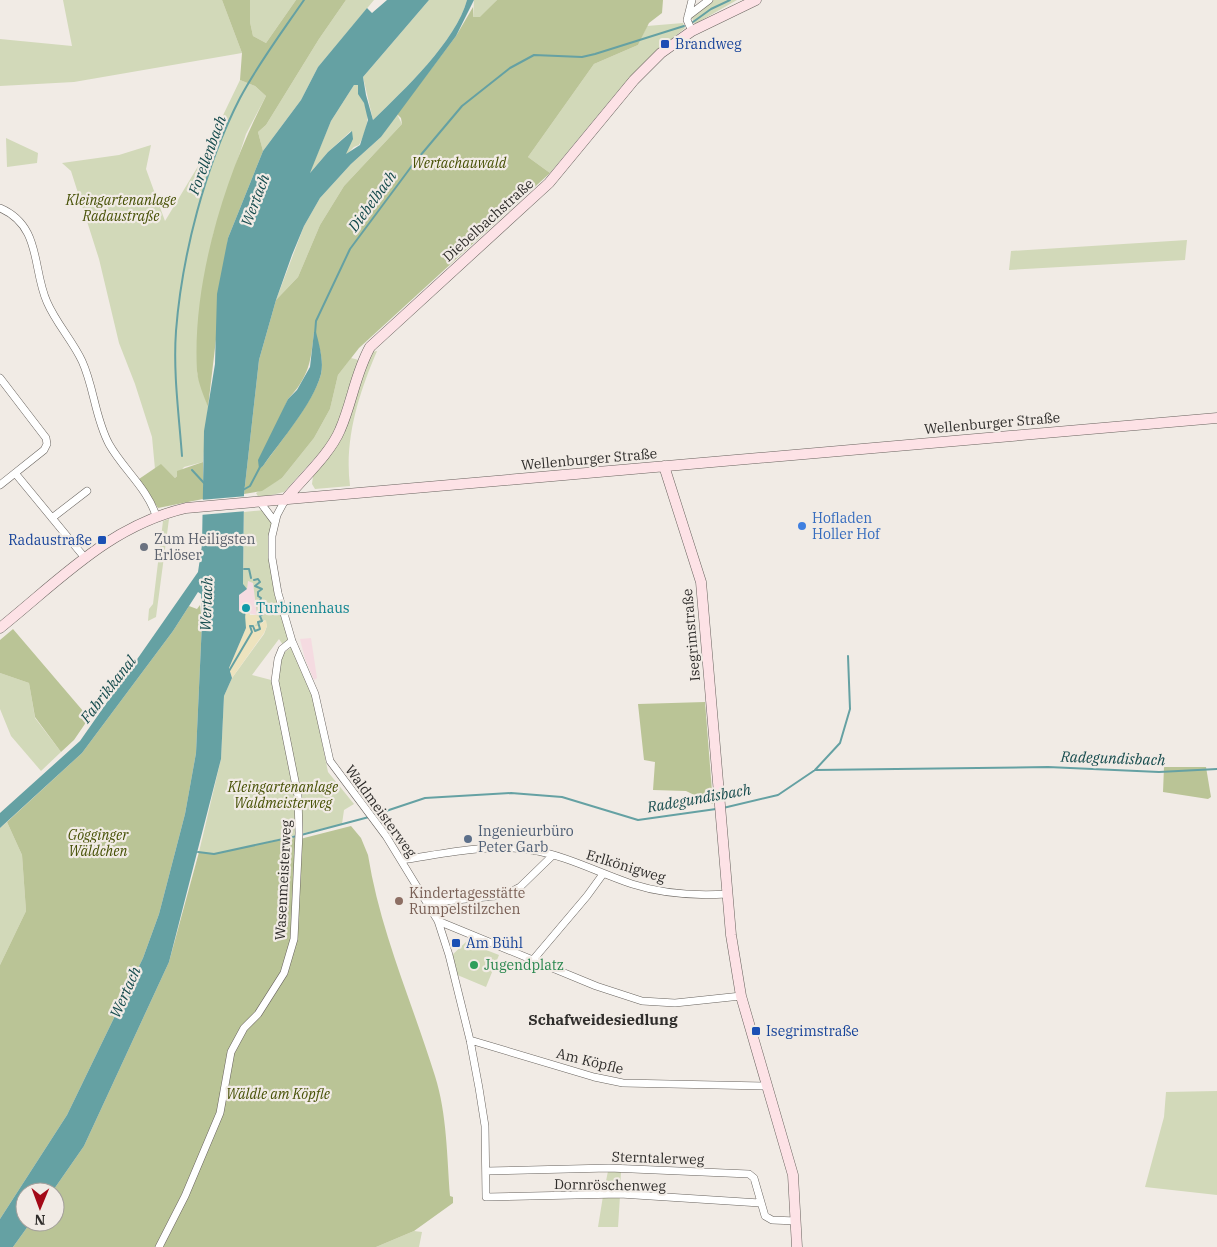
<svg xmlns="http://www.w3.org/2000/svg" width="1217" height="1247" font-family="'IBM Plex Serif',serif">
	<rect width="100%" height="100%" fill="#f1ebe5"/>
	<path fill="#f5dbe1" d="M248,581l5,2 4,32 -18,-4v-16z
		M311,638l6,40 -3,2 -9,-21 -5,-20z"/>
	<path fill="#d2d9b9" d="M63,0h159l20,53 -168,29 -74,4v-47l72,7z
		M250,0h46l-30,43 -13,-7 -3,-14z
		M346,0h28l-56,67 -17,33 -38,51 -5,-19 8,-7 53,-86z
		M429,0h38c-11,41 -63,90 -94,120l-10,-43z
		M474,0h23l-16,17h-8z
		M713,0h24l-42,24 -3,-6 2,-6z
		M683,23l2,5 -38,32 -25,26 -72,87 -22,-16 66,-93 44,-19 9,-19z
		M240,80l15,6 11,10 -20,38 -33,101 -10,55 -5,37 -1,46 11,34 -5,55 -19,5 -9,11 -14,-13 -6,4 -3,-32 -17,-53 -16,-41 -20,-84 -28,-88 -9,-8 57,-8 32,-10 -5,24 19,52 35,-58z
		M354,85h4c0,8 3,11 6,18 7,15 2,28 -5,42l-5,2 -9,9 6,-25 -23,21 -19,22 22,-53z
		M397,114l5,10 -58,62 -24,39 -22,52 -22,23 28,-74 16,-28 31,-34 30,-27z
		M6,138l32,15 -1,10 -30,4z
		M1187,240l-2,20 -176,10 2,-19z
		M377,351c-18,42 -33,88 -27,135l-35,3 -3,-5 1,-8 28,-36 17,-54 14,-34z
		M351,358l8,2 -14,49 -14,31 -47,52 -25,6 -3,-5 26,-15 32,-40 16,-29 8,-34z
		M265,510l7,11 -3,15 19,104 -5,5 -4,-6 -27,36 23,6 6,-26 12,-9 19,48 16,78 26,32 -10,6 -2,14 -130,31 -13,-3 22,-93 3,-63 8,-18 32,-44 3,-8 -2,-6 -7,6h-4l6,-7 -3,-4 -4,-32 -5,-2 -1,8 -4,-2 1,-75z
		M169,519l-13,98 -8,4 1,-12 4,-5 10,-83z
		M0,673l29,10 6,35 26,34 -20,19 -30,-35 -11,-27z
		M7,822l15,33 4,56 -26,54v-137z
		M466,942l33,13 -13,32 -31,-13 -4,-18z
		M1217,1091v104l-72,-8 19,-70 2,-25z
		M608,1171l13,1 -1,19h-16z
		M603,1196h17l-2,31h-20z
		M414,1231l8,1 -3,15h-43z"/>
	<path fill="#bac496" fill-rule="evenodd" d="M222,0h28v22l3,14 13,7 30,-43h50l-27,39 -53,86 -8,7 5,19 -35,87 -20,169c-4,-11 -10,-24 -11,-36 -5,-90 28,-195 69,-275l-11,-10 -15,-6 2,-27z
		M497,0h166l-1,13 -13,10 -11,22 -44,19 -66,93 22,16 -191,175 -21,27 -8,34 -16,29 -32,40 -20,13 -18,3 15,-134 17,-60 22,-23 22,-52 24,-39 58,-62 -1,-6 -4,-4 59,-78 17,-29v10h7zM314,332c5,12 10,28 7,42 -7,27 -41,68 -58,92l-4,2 29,-69c21,-22 23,-38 26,-67z
		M203,462v37l-45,9 -19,-29 22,-15 14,14 2,-2v-5z
		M200,605l2,17 -6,131 -11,61 -26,100 -16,44 -76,157 -67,104v-254l26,-54 -4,-56 -15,-33 75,-69 91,-122 16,-25 8,3z
		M13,629l76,89 -15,22 -13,12 -26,-35 -6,-34 -29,-10v-33z
		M705,702l8,102 -27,-13 -33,-1 2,-28 -11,-2 -6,-56z
		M1164,767h42l5,30 -3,2 -45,-7z
		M351,826l10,12 7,17c12,76 44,147 67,221 12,38 12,81 15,120l3,1v6l-39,28 -38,16h-363l18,-25h24v-30h-3l32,-46 85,-184 30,-110 15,2 79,-17 7,2z"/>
	<path fill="#ede3be" d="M239,611l10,1 1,3h7l3,4 -6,7h4l8,-6 1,6 -3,7 -32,45 -3,-10 17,-40z"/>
	<path fill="#65a1a3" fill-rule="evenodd" d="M387,0h42l-66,77 3,18 7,25c31,-30 83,-79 94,-120h7l-18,36 -75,101 -30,27 -31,34 -16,28 -12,29 -16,45 -17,60 -15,134 -1,90 4,5 -8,6v16l6,4 1,13 -17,40 3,10 -8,18 -3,63 -52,203 -85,184 -32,46h-27v30h6l-18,25h-13v-28l67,-104 76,-157 16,-44 26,-100 11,-61 6,-131 -1,-28 -3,-2 -25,39 -91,122 -82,75v-15l80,-72 118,-169 4,-27 2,-114 11,-67 2,-70 11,-56 35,-87 38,-51 17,-33 49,-59 5,5zM354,85h4v9l6,9 4,17 -8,25 -14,9 7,-15 -1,-8 -24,21 -18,21 21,-52z
		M314,332h2c3,12 8,29 5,42 -8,30 -40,66 -58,92l-4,3 -1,-9 30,-61 9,-9 13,-23z"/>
	<path fill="#f1ebe5" d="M247,496v15l-47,4v-15z"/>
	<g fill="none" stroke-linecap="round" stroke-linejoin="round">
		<path stroke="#65a1a3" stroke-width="2" d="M693,22l18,-13 19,-9
			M315,334l1,-13 34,-72 64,-86 48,-57 48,-38 24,-13 48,2 13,-3 89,-28
			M182,456c-3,-41 -9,-83 -6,-125 6,-76 29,-165 64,-233 18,-34 42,-66 64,-98
			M192,470l12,13
			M243,490l7,-4 10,-19
			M244,569h5l2,9
			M244,617l1,-7
			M229,671l23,-39 -2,-6h3l2,5 5,-2 -2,-7 4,-1 -2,-5 3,-2 -4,-11 2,-5 -3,-2v-4l4,-3 -7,-3 5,-4 -2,-3 -4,1
			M815,770l25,-27 10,-34 -2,-53
			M723,808l55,-13 37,-25 233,-3 111,5 58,-3
			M374,815l51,-17 86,-5 51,4 76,23 78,-11
			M301,835l68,-18
			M198,852l16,2 83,-18"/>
		<defs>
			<path id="street" d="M688,16l21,-16
				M692,31l-5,-11 5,-20
				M0,208c42,18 32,61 47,94 9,21 25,38 35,59 12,26 13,57 27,83 14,25 39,45 47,72
				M0,378l46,60 1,6 -3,6 -44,35
				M15,473l70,85
				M285,500l-8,15 -5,21v22l6,35 14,48 23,53 15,67 56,75 52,85 11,34 21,85 9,48 6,38 1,71 134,-3 140,9
				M260,502l15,20
				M52,518l35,-27
				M401,860c42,-6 88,-17 130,-10 34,5 68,23 101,34 31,10 63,12 95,10
				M427,903l78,-8 15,-8 32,-31
				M438,921l158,65 46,15 33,2 66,-7
				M532,961l55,-65 16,-22
				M470,1040l124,37 29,6 144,3
				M486,1171l123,-3 140,6 5,4 11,38 7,4 24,1
				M159,1247l26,-51 35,-83 11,-61 13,-24 14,-14 26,-41 10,-34 5,-106 -1,-37 -23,-115 3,-22 4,-10 10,-8"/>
			<path id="secondary" d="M664,466l37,116 30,353 10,61 52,179 4,72
				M285,500c17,-21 45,-46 55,-70 12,-27 15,-56 30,-83l179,-164 85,-103 27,-27 31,-22 64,-31
				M0,628c60,-48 109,-102 186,-120l1031,-90"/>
		</defs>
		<use href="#street" stroke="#68635e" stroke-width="8"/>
		<use href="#secondary" stroke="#68635e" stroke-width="11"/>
		<use href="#street" stroke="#fff" stroke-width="7"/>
		<use href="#secondary" stroke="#fde2e6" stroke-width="10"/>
	</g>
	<g fill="#1a4fb4" stroke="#f1ebe5" stroke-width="2">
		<rect x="660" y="39" width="10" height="10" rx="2.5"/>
		<rect x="97" y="535" width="10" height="10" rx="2.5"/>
		<rect x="451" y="938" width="10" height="10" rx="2.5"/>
		<rect x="751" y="1026" width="10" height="10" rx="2.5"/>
	</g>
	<circle fill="#3f7fe0" stroke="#f1ebe5" stroke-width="2" cx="802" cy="526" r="5"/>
	<circle fill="#6b7280" stroke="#f1ebe5" stroke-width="2" cx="144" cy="547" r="5"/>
	<circle fill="#0f9aa8" stroke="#f1ebe5" stroke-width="2" cx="246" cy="608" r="5"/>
	<circle fill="#5c6f8a" stroke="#f1ebe5" stroke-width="2" cx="468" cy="839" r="5"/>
	<circle fill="#8d6e63" stroke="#f1ebe5" stroke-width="2" cx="399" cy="901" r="5"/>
	<circle fill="#2e9e5b" stroke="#f1ebe5" stroke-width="2" cx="474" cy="965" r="5"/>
	<g text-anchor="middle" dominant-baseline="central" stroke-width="4.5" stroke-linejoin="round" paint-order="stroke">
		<g font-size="14" fill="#164399" stroke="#f1ebe5" text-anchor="start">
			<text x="675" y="44">Brandweg</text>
			<text x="92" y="540" text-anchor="end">Radaustraße</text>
			<text x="466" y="943">Am Bühl</text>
			<text x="766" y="1031">Isegrimstraße</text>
		</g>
		<g font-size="14" font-style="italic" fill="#475106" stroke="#f1ebe5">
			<text x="459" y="163">Wertachauwald</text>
			<text x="121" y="200">Kleingartenanlage<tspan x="121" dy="16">Radaustraße</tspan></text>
			<text x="283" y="787">Kleingartenanlage<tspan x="283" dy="16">Waldmeisterweg</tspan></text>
			<text x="98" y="835">Gögginger<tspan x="98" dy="16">Wäldchen</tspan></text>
			<text x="278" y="1094">Wäldle am Köpfle</text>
		</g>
		<g font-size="14" fill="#2f2d2b" stroke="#f1ebe5">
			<text transform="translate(488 220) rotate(-42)">Diebelbachstraße</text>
			<text transform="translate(992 423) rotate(-5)">Wellenburger Straße</text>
			<text transform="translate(589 459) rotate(-5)">Wellenburger Straße</text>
			<text transform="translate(691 635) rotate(-95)">Isegrimstraße</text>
			<text transform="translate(381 811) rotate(54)">Waldmeisterweg</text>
			<text transform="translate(626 866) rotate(17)">Erlkönigweg</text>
			<text transform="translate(283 880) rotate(-87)">Wasenmeisterweg</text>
			<text transform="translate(590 1061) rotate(14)">Am Köpfle</text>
			<text transform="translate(658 1158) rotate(2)">Sterntalerweg</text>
			<text transform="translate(610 1185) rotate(1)">Dornröschenweg</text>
		</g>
		<g font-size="14" fill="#366cbe" stroke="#f1ebe5" text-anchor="start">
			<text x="812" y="518">Hofladen<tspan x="812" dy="16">Holler Hof</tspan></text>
		</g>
		<g font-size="14" fill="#5b616d" stroke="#f1ebe5" text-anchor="start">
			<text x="154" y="539">Zum Heiligsten<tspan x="154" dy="16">Erlöser</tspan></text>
		</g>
		<g font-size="14" fill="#0d838f" stroke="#f1ebe5" text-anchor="start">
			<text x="256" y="608">Turbinenhaus</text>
		</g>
		<g font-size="14" fill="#4e5e75" stroke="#f1ebe5" text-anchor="start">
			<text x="478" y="831">Ingenieurbüro<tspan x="478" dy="16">Peter Garb</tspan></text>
		</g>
		<g font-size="14" fill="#785e54" stroke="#f1ebe5" text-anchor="start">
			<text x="409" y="893">Kindertagesstätte<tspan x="409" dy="16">Rumpelstilzchen</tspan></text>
		</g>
		<g font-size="14" fill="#27864d" stroke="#f1ebe5" text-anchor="start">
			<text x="484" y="965">Jugendplatz</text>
		</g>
		<g font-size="15" font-style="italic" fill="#154b4d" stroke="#f1ebe5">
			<text transform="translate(207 155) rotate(-70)">Forellenbach</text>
			<text transform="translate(255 200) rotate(-69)">Wertach</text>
			<text transform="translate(372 201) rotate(-54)">Diebelbach</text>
			<text transform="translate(206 604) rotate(-88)">Wertach</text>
			<text transform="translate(108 689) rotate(-52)">Fabrikkanal</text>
			<text transform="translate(1113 758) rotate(2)">Radegundisbach</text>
			<text transform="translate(699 798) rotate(-10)">Radegundisbach</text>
			<text transform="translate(125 992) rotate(-66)">Wertach</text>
		</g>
		<g font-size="15" font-weight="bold" fill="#2f2d2b" stroke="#f1ebe5">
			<text x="603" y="1019">Schafweidesiedlung</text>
		</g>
	</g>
	<g transform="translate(40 1207) rotate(181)"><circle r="24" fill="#f1ebe5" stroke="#a39f9b"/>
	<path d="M0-4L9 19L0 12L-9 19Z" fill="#a30917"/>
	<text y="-8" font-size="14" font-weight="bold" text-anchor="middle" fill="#2f2d2b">N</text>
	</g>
</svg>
